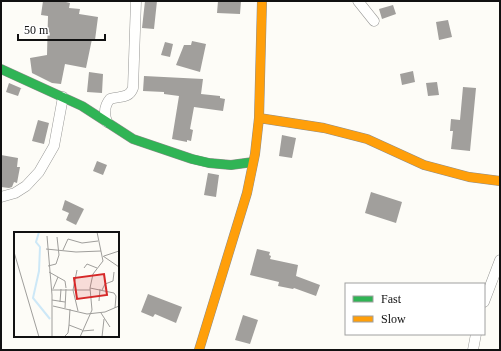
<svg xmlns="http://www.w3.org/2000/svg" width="501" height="351" font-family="'Times New Roman',serif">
	<rect width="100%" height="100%" fill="#fdfcf7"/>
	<path fill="#a19f9c" d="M43,1h23v1l4,1 -1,5 11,1 -1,5 19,3 -3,23 -3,-1 -6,29 -21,-4 -4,20 -9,-1 -20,-10 -2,-15 17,-3 1,-39 -7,-1z
		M145,1h12l-3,28 -12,-1z
		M218,1h23l-1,13 -23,-1z
		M393,5l3,9 -14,5 -3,-10z
		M448,20l4,17 -13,3 -3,-18z
		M192,41l14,3 -6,28 -24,-7 8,-20h7z
		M165,42l8,2 -3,13 -9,-2z
		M413,71l2,11 -13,3 -2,-11z
		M89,72l14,2 -1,19 -15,-1z
		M144,76l59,3 -2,15 19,2v2l5,1 -2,12 -29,-4 -4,22 3,1 -2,11 -4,-1v2l-15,-3 7,-43 -15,-2v-2l-21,-1z
		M437,82l2,13 -11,1 -2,-13z
		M9,83l14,6 -2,-1 -3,8 -12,-4z
		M463,87l13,1 -6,63 -19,-2 2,-18h-3l1,-12 9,1z
		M38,120l11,3 -5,21 -12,-3z
		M282,135l14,3 -4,20 -13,-2z
		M1,155l17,3 -1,9h3l-3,16 -3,-1 -2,5 -3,1 -8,-1z
		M97,161l10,4 -4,10 -10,-4z
		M208,173l11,2 -3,22 -12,-2z
		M371,192l31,10 -6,21 -31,-10z
		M65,200l19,9 -8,16 -10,-5 3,-7 -7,-3z
		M257,249l13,3 -1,3 2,1 -1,3 28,6 -2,11 24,9 -4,11 -22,-8 -1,1 -15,-3 1,-4 -29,-7z
		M148,294l34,13 -6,16 -21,-9 -2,3 -12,-5z
		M243,315l15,5 -8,24 -15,-4z"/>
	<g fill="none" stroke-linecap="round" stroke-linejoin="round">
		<defs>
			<path id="street" d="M358,1l16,20
				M107,122c-3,-8 -3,-16 3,-23 9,-3 19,0 23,-11l3,-87
				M1,197l14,-4 11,-7 13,-14 15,-26 9,-49
				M484,302l16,-42
				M473,350l3,-16"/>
			<path id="fast" d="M1,69l81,37 51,33 59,20 17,4 22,2 22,-3"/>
			<path id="slow" d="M259,118l65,10 43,11 57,26 45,12 31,4
				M199,350l48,-157 8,-39 4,-36 3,-117"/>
		</defs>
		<use href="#street" stroke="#979795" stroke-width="11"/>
		<use href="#fast" stroke="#8e8d8b" stroke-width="10"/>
		<use href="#slow" stroke="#8e8d8b" stroke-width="10"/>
		<use href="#street" stroke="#fffffe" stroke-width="10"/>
		<use href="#fast" stroke="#30b455" stroke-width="9"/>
		<use href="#slow" stroke="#ff9f0a" stroke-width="9"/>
	</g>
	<g transform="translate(14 232)">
		<rect width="105" height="105" fill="#fdfcf7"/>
		<path fill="none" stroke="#cde8f7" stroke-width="2" d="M25,0l-3,10 4,5 -1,24 -6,27 17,21"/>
		<path fill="none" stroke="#9f9e9b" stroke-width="1" d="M33,4l5,59v42M32,17l30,3 25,-1M49,18l5,-11 14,4 16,-2M0,20l25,85M89,24l16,11M90,24l15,-5M34,34l8,-2 3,-9 -2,-18M70,36l3,-4 10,4M63,38l-4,20 5,21M35,40l16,9 1,7M76,56l24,5 2,3 -1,12M39,57l5,-12M38,58h38M88,58l3,-6 8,-3 1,-9M38,68l13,2M85,69l1,-12M46,70l1,-13M39,74l34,8 18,-2 14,-6M51,76l1,-19M56,77l-1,16 13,5M87,81l9,14M68,99l12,-1M50,105l4,-4 1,-8M66,105l12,-27 -2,-22 3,-14 10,-13 -6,-29M88,105l2,-18"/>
		<path fill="#d62828" fill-opacity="0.15" stroke="#d62828" stroke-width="2" d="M90,42l3,21 -30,4 -3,-21z"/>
		<rect width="105" height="105" fill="none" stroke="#111" stroke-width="2"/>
	</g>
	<rect width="501" height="351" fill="none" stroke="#111111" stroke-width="4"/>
	<rect x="345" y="283" width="140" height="52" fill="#ffffff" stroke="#a0a0a0"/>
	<rect x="353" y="296" width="20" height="6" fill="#30b455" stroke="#a0a0a0"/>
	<text x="381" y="303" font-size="12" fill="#111111">Fast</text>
	<rect x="353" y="316" width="20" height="6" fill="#ff9f0a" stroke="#a0a0a0"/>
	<text x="381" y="323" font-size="12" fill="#111111">Slow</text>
	<path d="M18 34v6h87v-6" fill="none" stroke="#111111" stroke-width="2"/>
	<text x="24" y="34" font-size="12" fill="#111111" stroke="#ffffff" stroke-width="3" paint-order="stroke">50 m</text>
</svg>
